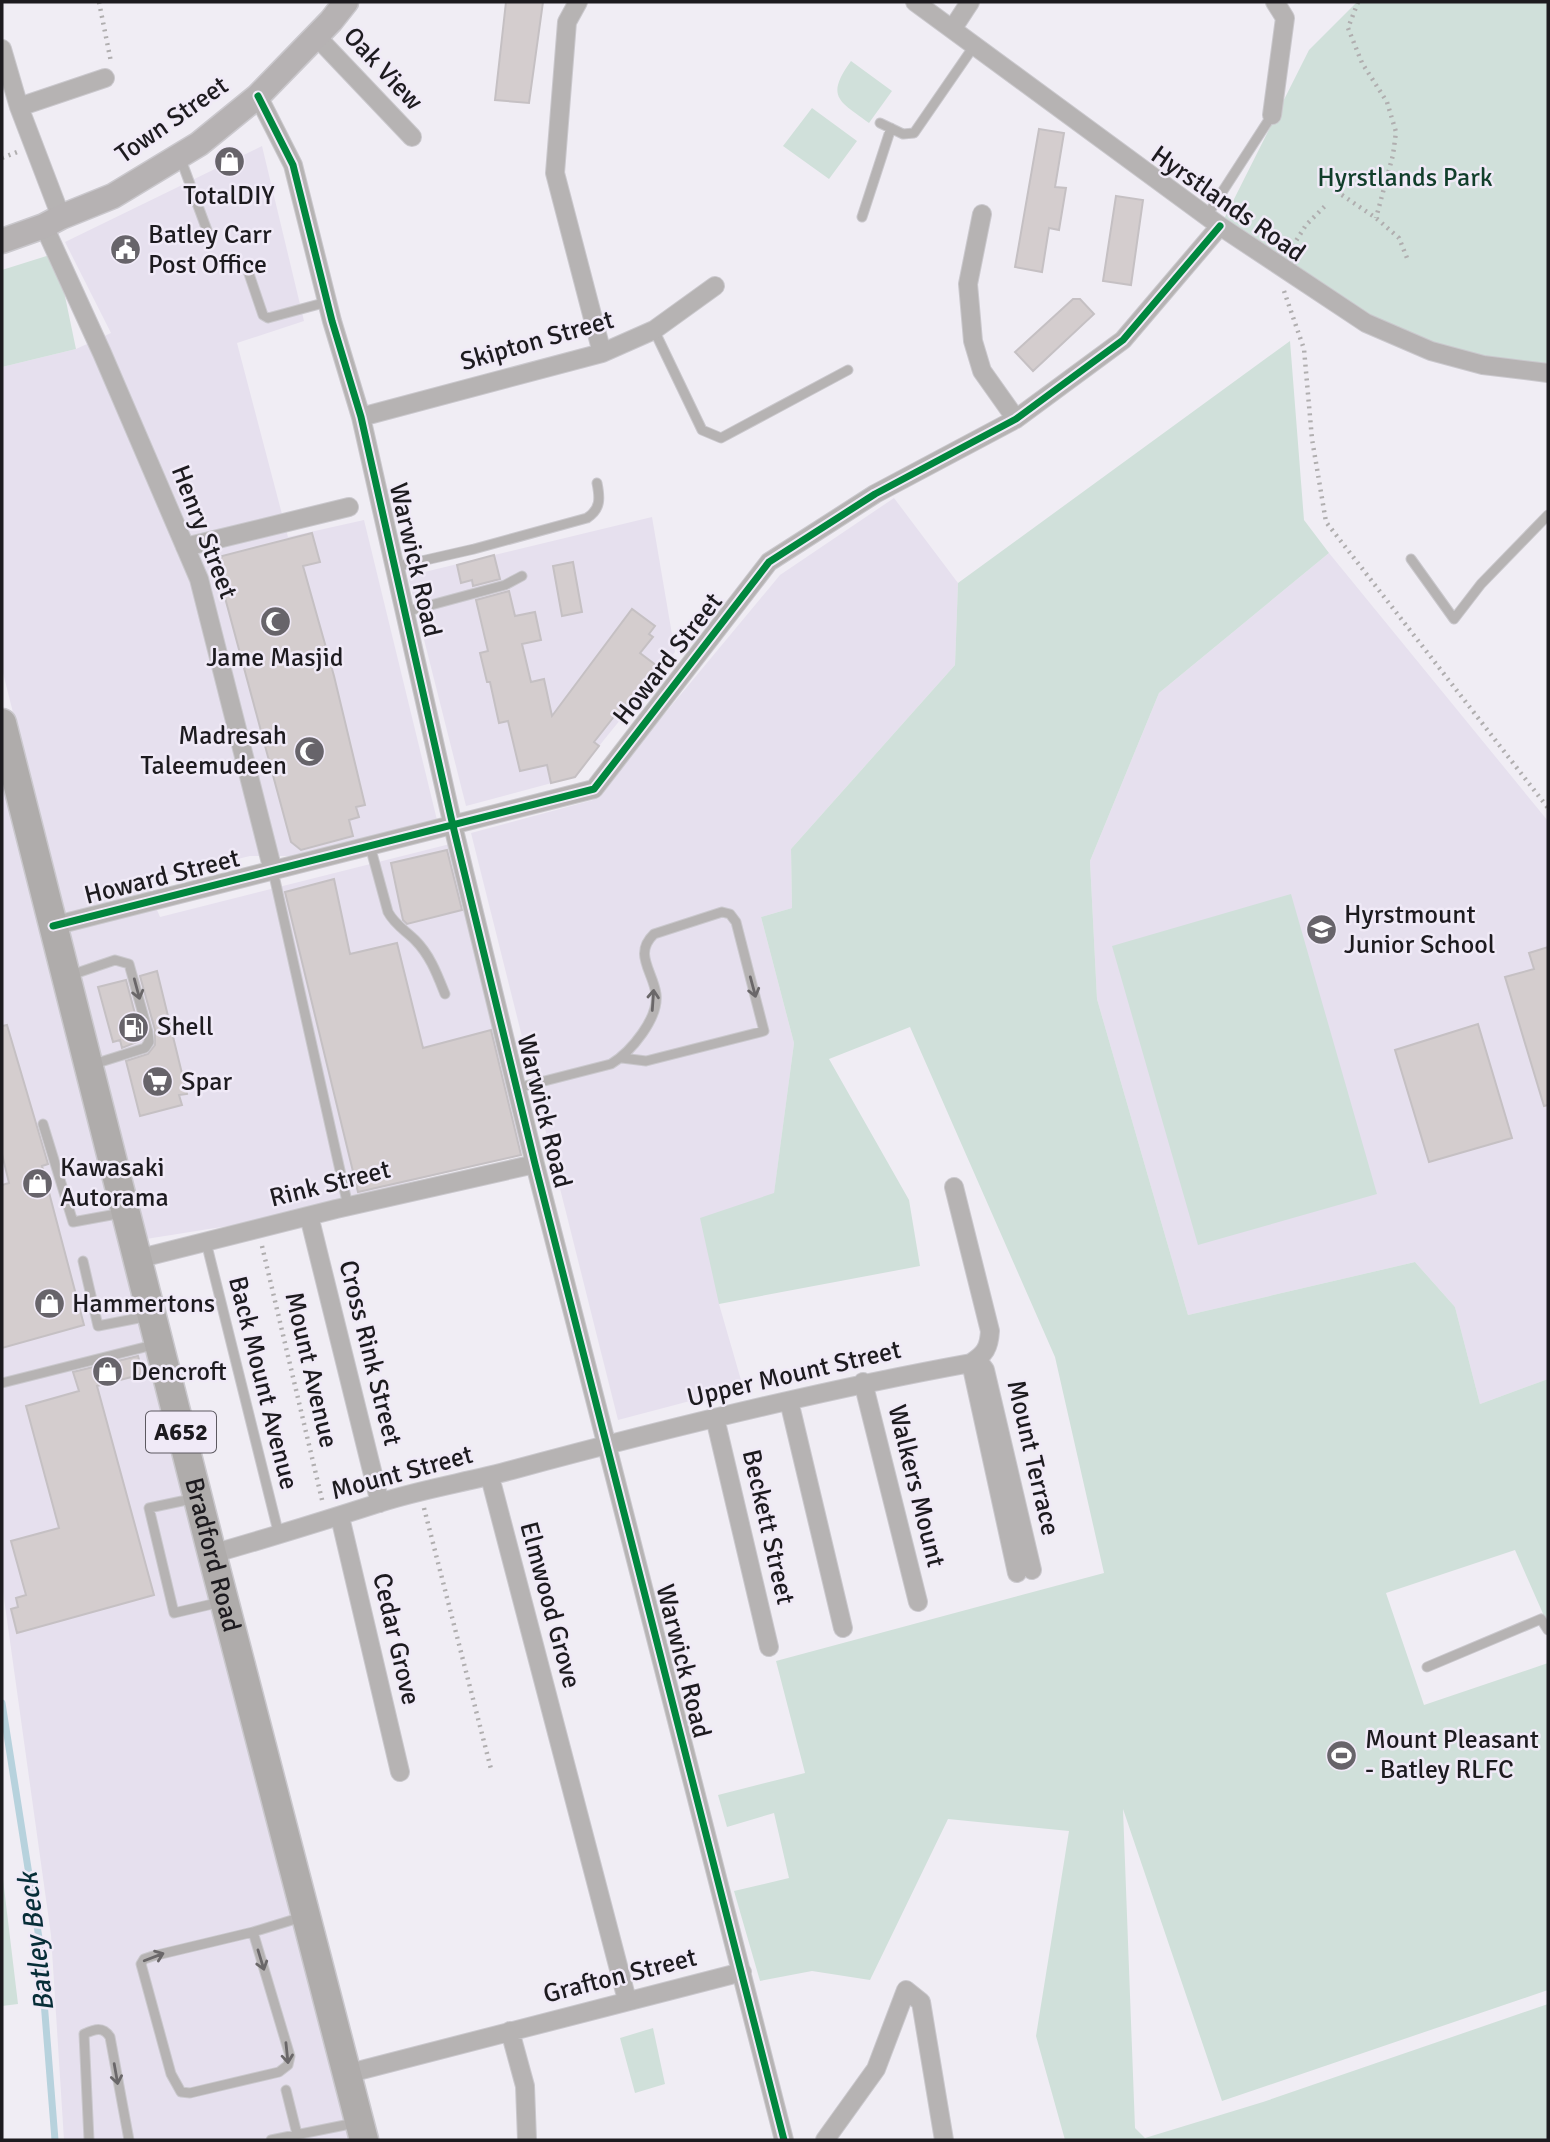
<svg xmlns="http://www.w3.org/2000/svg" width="1550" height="2142" font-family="Signika,sans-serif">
	<rect width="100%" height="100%" fill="#f0edf4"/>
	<path fill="#e6e0ee" d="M262,146l42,175 -67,22 51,194 76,-17 73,300 -146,36h-41l-105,25 15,36 290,-73 74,308 -265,69 -113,18 -144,-570v-302l74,-18 35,-16 -46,-91z
		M894,498l64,85 -3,82 -164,184 1,59 -31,9 33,126 -20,151 -55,110 24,83 -125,33 -147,-587 122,-33 187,-225z
		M652,517l23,135 -101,125 -108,29 -58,-230z
		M1329,553l219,268v558l-68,25 -25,-97 -40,-45 -227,53 -91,-316 -7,-138 69,-168z
		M2,723l362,1417h-300l-13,-205 -49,-351z"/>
	<path fill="#d0e0da" d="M1357,2h191v371l-117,-22 -211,-124 89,-177z
		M851,61l41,30 -23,32c-30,-22 -44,-26 -18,-62z
		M812,108l45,33 -28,38 -46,-33z
		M56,253l20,96 -74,18v-97z
		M1290,341l14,179 25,33 -170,140 -69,168 7,138 91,316 227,-53 40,45 25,97 68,-25v246l-33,-75 -129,43 38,112 124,-42v327l-326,111 -99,-292 12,319 10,10 118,-36 285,-98v136h-483l-29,-104 33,-205 -121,-12 -78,161 -58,-9 -52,10 -26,-90 55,-13 -15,-65 -47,14 -9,-32 87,-22 -29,-112 328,-88 -49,-216 -145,-330 -81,32 80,141 11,66 -201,38 -19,-86 74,-25 20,-150 -33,-126 31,-9 -1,-59 164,-184 3,-82z
		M1291,894l86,300 -179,51 -86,-299z
		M2,1871l16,133 -16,2z
		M653,2028l12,56 -30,9 -15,-55z"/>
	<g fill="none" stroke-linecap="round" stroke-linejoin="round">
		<path stroke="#b7d2dd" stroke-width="7" d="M2,1703l37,235 16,202"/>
	</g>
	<path fill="#d4cdce" stroke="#c5c0c3" stroke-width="2" d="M506,2h37l-14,101 -34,-3z
		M1039,129l25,4 -9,54 11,1 -7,42 -10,-2 -7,44 -27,-5z
		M1116,196l27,4 -12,85 -28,-4z
		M1073,299h7l14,15 -61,57 -18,-19z
		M312,533l8,29 -17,4 31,110 31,129 -9,2 3,10 -10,3 4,16 -52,14 -10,-8 -74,-274 5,-12z
		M494,555l6,24 -27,7 -1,-6 -11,3 -4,-18z
		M573,562l9,50 -20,4 -9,-50z
		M509,591l6,25 20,-4 6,28 -19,4 9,38 13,-3 8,37 80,-107 23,17 -6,8 4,3 -13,16 21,16 -39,49 -6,-4 -22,28 5,4 -24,31 -24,6 -4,-18 -27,6 -12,-50 -9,2 -9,-41h-3l-7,-29 8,-2 -12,-51z
		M447,850l15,60 -55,14 -4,-4 -12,-57z
		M334,879l16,75 47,-11 26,105 68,-18 30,125 -163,37 -73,-300z
		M1548,947v158l-4,1 -39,-129 29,-8 -5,-16z
		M157,971l30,123 -8,1 3,10 -42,11 -14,-55 22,-7 7,-9v-15l-15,-54z
		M126,980l16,60 -20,8 -2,-8 -7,2 -15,-55z
		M1478,1024l34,114 -83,24 -34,-112z
		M7,1025l41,139 -6,2 42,159 -82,23v-163l7,-2 -7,-29v-128z
		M138,1356l5,18 -46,12 57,209 -137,38 -6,-24 7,-2 -2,-9 10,-3 -15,-54 48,-13 -33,-122 53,-15 -6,-19z"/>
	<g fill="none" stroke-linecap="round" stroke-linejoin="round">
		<defs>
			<path id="lane" d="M880,123l23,11 11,-1 60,-87
				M180,157l28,76
				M862,217l29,-89
				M1206,217l66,-102
				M247,268l16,47 5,3 59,-16
				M654,330l48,100 19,8 127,-68
				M1411,559l43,60 27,-35 67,-69
				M395,567l79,-18 113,-31c14,-9 13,-20 10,-35
				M405,612l100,-27 17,-9
				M370,846l18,66c7,13 17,18 27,28 15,15 22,34 30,54
				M273,871l75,335
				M71,975l44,-15 14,4 19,68 1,10 -4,6 -51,16
				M517,1088l94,-24c20,-12 48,-46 45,-70 -3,-23 -23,-40 -2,-60l68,-22 8,2 6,8 28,109 -118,30 -24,-3
				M43,1124l30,98 49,-9
				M206,1242l73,293
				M83,1261l15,65 51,-10
				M2,1383l155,-39
				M196,1498l-47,10 25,105 47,-11
				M1427,1667l114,-48 7,11
				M253,1932l37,124 -2,9 -9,7 -89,21 -9,-1 -10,-18 -30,-110 3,-5 9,-3 100,-24 49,-15
				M286,2090l11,44
				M89,2140l-5,-106c11,-5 19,-8 26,3l19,103
				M271,2140l84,-17"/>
			<path id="street" d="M578,2l-11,20 -12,151 47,180
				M915,2l305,224 146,97 65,28 52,14 65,8
				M953,28l17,-26
				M316,36l96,101
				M2,49l17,58 42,110
				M258,96l35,69 39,156 29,96 92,409 82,338 249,976
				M19,107l86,-29
				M1272,115l13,-97 -10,-16
				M982,214l-14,70 5,57 9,30 34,48
				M44,226l58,127 97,226 74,292
				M361,417l241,-64 52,-23 61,-44
				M185,547l164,-40
				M53,926l541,-137 175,-227 106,-68 141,-75 107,-79 97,-114
				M309,1216l71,287
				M137,1259l199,-50 199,-45
				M977,1359l8,11 47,200
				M971,1363l46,210
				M863,1382l55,220
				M789,1401l54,227
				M715,1418l54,229
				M490,1477l137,523
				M340,1517l60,255
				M212,1554c56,-16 111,-33 167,-51 43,-14 89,-21 133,-33 152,-41 304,-79 459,-107 14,-9 18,-15 19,-32l-36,-144
				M510,2031l15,55 2,54
				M346,2074l396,-102
				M825,2140l51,-71 30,-79 15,12 23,138"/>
			<path id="secondary" d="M2,241l42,-15 17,-9 52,-21 86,-52 59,-48 73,-75 15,-19"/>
			<g id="primary">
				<path id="s1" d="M2,723l210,831 152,586"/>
			</g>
		</defs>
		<use href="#lane" stroke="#cac8cd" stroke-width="11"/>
		<use href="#street" stroke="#cac8cd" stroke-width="20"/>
		<use href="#secondary" stroke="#cac8cd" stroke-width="27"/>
		<use href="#primary" stroke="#cac8cd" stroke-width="31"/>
		<path stroke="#b0aeaf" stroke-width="4.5" stroke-dasharray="2 5" stroke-linecap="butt" d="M99,2l12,60
			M1358,2l-10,26 14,35 25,39 9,30 -3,23 -17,63
			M2,158l15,-6
			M1336,191l40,27 23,20 8,20
			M1289,252l17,-27 19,-19
			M1284,291l20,58 8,90 14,83 222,286
			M262,1246l61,258
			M424,1508l67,261"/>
		<use href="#lane" stroke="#b6b3b3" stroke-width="9"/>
		<use href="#street" stroke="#b6b3b3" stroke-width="18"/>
		<use href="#secondary" stroke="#b6b2b3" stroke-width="24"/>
		<use href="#primary" stroke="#afacab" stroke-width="28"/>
		<defs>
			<path id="cycleway" d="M258,96l35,69 39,156 29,96 92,409 82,338 249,976
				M53,926l541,-137 175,-227 106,-68 141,-75 107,-79 97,-114"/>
		</defs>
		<use href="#cycleway" stroke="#f0eaf7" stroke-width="11"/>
		<use href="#cycleway" stroke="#00873e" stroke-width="7"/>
	</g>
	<defs><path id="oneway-shaft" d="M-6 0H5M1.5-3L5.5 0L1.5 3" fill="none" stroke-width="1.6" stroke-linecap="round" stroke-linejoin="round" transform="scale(1.75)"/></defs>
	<g stroke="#6a6769">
		<use href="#oneway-shaft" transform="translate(753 987) rotate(75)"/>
		<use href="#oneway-shaft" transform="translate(137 989) rotate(75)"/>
		<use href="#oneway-shaft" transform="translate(653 1000) rotate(-86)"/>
		<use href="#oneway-shaft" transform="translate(154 1957) rotate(-21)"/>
		<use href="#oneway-shaft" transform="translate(261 1960) rotate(73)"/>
		<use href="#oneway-shaft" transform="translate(287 2053) rotate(84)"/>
		<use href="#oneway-shaft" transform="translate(116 2074) rotate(80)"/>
	</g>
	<defs>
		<symbol id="shop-disc" viewBox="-11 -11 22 22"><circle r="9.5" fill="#67646a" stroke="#f0eaf7"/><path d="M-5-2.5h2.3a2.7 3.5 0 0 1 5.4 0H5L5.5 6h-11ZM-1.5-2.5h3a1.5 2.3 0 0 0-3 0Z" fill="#fff"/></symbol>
		<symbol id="civic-disc" viewBox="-11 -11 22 22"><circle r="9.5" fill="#67646a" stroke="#f0eaf7"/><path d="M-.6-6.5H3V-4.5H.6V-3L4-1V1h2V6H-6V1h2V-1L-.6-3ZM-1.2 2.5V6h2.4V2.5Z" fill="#fff"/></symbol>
		<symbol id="mosque-disc" viewBox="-11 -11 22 22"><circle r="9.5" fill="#67646a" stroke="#f0eaf7"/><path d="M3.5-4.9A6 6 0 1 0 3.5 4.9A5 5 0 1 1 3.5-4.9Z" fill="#fff"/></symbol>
		<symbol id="school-disc" viewBox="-11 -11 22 22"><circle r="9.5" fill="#67646a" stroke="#f0eaf7"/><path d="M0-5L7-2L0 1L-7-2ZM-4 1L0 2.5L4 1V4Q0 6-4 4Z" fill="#fff"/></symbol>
		<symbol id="fuel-disc" viewBox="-11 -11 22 22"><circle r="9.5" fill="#67646a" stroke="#f0eaf7"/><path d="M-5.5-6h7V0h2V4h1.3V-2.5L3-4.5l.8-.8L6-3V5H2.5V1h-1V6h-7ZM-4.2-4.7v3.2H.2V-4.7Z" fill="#fff"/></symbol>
		<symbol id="supermarket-disc" viewBox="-11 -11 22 22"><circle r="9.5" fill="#67646a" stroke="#f0eaf7"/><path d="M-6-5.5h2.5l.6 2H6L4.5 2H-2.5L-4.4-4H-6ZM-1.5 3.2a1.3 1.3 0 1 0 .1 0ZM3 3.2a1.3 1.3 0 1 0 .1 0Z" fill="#fff"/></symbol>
		<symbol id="stadium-disc" viewBox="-11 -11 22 22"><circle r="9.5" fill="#67646a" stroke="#f0eaf7"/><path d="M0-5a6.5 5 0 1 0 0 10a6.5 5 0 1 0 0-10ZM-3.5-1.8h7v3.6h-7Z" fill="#fff"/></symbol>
	</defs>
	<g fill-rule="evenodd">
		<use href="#shop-disc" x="212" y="144" width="35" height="35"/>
		<use href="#civic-disc" x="108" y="232" width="35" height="35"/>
		<use href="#mosque-disc" x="258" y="604" width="35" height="35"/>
		<use href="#mosque-disc" x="292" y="734" width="35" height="35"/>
		<use href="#school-disc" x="1304" y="912" width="35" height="35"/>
		<use href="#fuel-disc" x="116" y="1010" width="35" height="35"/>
		<use href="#supermarket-disc" x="140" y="1064" width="35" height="35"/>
		<use href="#shop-disc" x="20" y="1166" width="35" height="35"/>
		<use href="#shop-disc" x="32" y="1286" width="35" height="35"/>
		<use href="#shop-disc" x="90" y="1354" width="35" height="35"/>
		<use href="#stadium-disc" x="1324" y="1738" width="35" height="35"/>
	</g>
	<g text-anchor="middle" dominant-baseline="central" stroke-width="5" stroke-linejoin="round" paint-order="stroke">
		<rect fill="#f0eaf7" stroke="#5c5960" stroke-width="2" x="146" y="1411.5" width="70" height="41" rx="5"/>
		<g font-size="24" font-weight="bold" fill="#1d1b1f">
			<text x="181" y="1432">A652</text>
		</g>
		<g font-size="26" fill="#1d1b1f" stroke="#f0eaf7">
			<text transform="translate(383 69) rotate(47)">Oak View</text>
			<text transform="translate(172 120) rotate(-35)">Town Street</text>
			<text transform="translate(1228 204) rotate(35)">Hyrstlands Road</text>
			<text transform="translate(537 341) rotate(-16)">Skipton Street</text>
			<text transform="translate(204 532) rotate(69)">Henry Street</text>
			<text transform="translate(415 560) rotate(77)">Warwick Road</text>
			<text transform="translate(668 659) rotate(-52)">Howard Street</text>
			<text transform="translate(162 877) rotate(-14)">Howard Street</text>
			<text transform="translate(544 1111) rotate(76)">Warwick Road</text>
			<text transform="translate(330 1184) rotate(-14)">Rink Street</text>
			<text transform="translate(370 1353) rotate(76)">Cross Rink Street</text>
			<text transform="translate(311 1370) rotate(77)">Mount Avenue</text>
			<text transform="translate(794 1374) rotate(-13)">Upper Mount Street</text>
			<text transform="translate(263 1383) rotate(76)">Back Mount Avenue</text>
			<text transform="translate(1033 1458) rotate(77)">Mount Terrace</text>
			<text transform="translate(402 1473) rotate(-15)">Mount Street</text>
			<text transform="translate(916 1486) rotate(76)">Walkers Mount</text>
			<text transform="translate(768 1527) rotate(77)">Beckett Street</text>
			<text stroke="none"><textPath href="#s1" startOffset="858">Bradford Road</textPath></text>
			<text transform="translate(550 1605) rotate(75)">Elmwood Grove</text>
			<text transform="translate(396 1639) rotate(77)">Cedar Grove</text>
			<text transform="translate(683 1661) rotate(76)">Warwick Road</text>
			<text transform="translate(620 1976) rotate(-14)">Grafton Street</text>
		</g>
		<g font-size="26" fill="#113e2b" stroke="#f0eaf7">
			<text x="1405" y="178">Hyrstlands Park</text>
		</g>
		<g font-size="26" fill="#1d1b1f" stroke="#f0eaf7" text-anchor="start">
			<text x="229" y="196" text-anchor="middle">TotalDIY</text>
			<text x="148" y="235">Batley Carr<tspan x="148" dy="30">Post Office</tspan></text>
			<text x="275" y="658" text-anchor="middle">Jame Masjid</text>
			<text x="287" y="736" text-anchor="end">Madresah<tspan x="287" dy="30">Taleemudeen</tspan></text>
			<text x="1344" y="915">Hyrstmount<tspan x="1344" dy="30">Junior School</tspan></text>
			<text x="157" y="1027">Shell</text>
			<text x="181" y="1082">Spar</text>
			<text x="60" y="1168">Kawasaki<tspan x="60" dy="30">Autorama</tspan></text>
			<text x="72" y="1304">Hammertons</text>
			<text x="131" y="1372">Dencroft</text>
			<text x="1365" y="1740">Mount Pleasant<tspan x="1365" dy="30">- Batley RLFC</tspan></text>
		</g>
		<g font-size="28" font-style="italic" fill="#072e38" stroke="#f0eaf7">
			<text transform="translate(36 1942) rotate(-97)">Batley Beck</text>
		</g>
	</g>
	<rect width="1550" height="2142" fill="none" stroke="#1d1b1f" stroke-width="7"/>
</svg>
